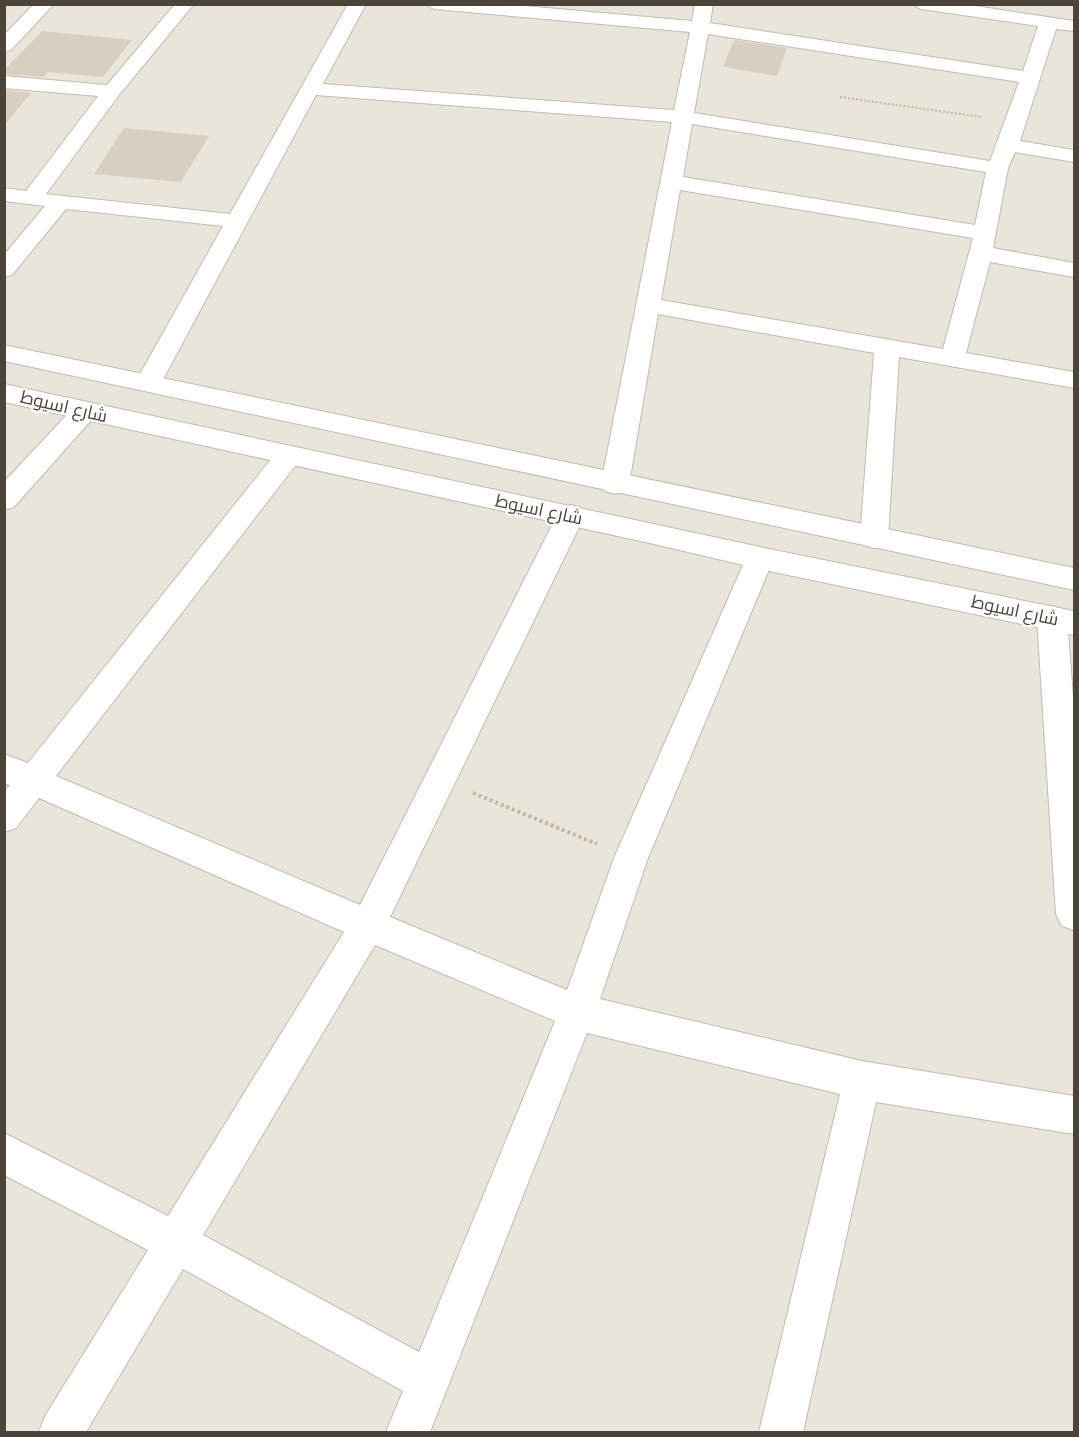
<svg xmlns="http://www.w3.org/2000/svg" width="1079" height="1437" font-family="Quicksand,Cairo,sans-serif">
	<rect width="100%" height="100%" fill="#f6f3ec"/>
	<path fill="#eae5da" d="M5,5h1069v1427h-1069z"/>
	<path fill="#d8cfc1" d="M42,31l90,9 -29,37 -55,-5 -5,5 -39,-3v-4z
		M734,40l53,8 -10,28 -54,-9z
		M4,90l27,3 -27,33z
		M124,128l85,8 -28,46 -87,-8z"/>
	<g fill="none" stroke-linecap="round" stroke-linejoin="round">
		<defs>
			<path id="minor" d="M34,4h20l-43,46 -7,2v-17z
				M175,4h19l-75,91 -73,99 184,20 118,-210h18l-43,80 351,26 16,-78 -256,-23 -9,-5h77l190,17 3,-17h18l-3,19 313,48 15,-45 -117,-17 -9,-5h50l112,17v10l-18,-2 -36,112 54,9v12l-59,-10 -7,16 -15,80 81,15v14l-84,-15 -24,91 108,19v16l-175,-31 -11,181 -4,7 -10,3 -10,-3 -4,-7 14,-185 -216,-39 -29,170 -4,7 -10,3 -10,-3 -4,-7 71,-362 -356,-27 -155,288 -4,6 -9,2 -9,-2 -4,-6 88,-157 -157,-17 -54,66 -8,2v-22l41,-49 -41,-5v-13l22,3 72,-95 -94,-8v-12l103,9zM708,34l311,48 -29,79 -296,-48zM692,124l294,48 -11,53 -292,-48zM680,190l293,48 -30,111 -282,-49z
				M85,402l9,3 4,6 -4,6 -80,90 -10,3v-28l72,-77z
				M289,446l9,2 4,7 -4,7 -242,314 304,129 197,-390 4,-7 10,-3 10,3 4,7 -195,402 177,73 47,-132 132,-300 4,-8 10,-3 10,3 4,8 -126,300 -48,141 262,62 212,35v38l-198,-32 -73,330h-44l81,-338 -253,-61 -157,399h-44l17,-41 -220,-122 -97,163h-47l6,-16 103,-166 -144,-75v-42l164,83 176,-284 -305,-134 -23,30 -12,4v-40l6,-7 -6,-2v-29l24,9 252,-315zM375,945l180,76 -136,331 -216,-117z
				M1052,606l10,4 5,8 7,92v220l-12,-4 -6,-12 -19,-296 5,-8z"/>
			<path id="tertiary" d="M4,345l1070,223v22l-1070,-229z
				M4,384l756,163 314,64v24l-314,-66 -106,-25 -650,-142z"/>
		</defs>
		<use href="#minor" stroke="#c2bbae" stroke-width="2"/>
		<use href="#tertiary" stroke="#c2bbae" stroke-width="2"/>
		<path stroke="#c4b79f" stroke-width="2" stroke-dasharray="2 2" stroke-linecap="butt" d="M840,97l142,20"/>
		<path stroke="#c4b79f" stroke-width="4" stroke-dasharray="3 3" stroke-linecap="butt" d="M473,793l124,51"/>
		<use href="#minor" fill="#fff" fill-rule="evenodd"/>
		<use href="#tertiary" fill="#fff" fill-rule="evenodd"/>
	</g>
	<g text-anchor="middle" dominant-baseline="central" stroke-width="4.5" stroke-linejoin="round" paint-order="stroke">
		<g font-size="18" fill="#4b4439" stroke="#fff">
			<text transform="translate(64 406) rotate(13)">شارع اسيوط</text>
			<text transform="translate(539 509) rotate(12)">شارع اسيوط</text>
			<text transform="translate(1015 610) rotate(12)">شارع اسيوط</text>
		</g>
	</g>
	<rect width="1079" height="1437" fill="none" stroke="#4b4439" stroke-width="12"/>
</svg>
